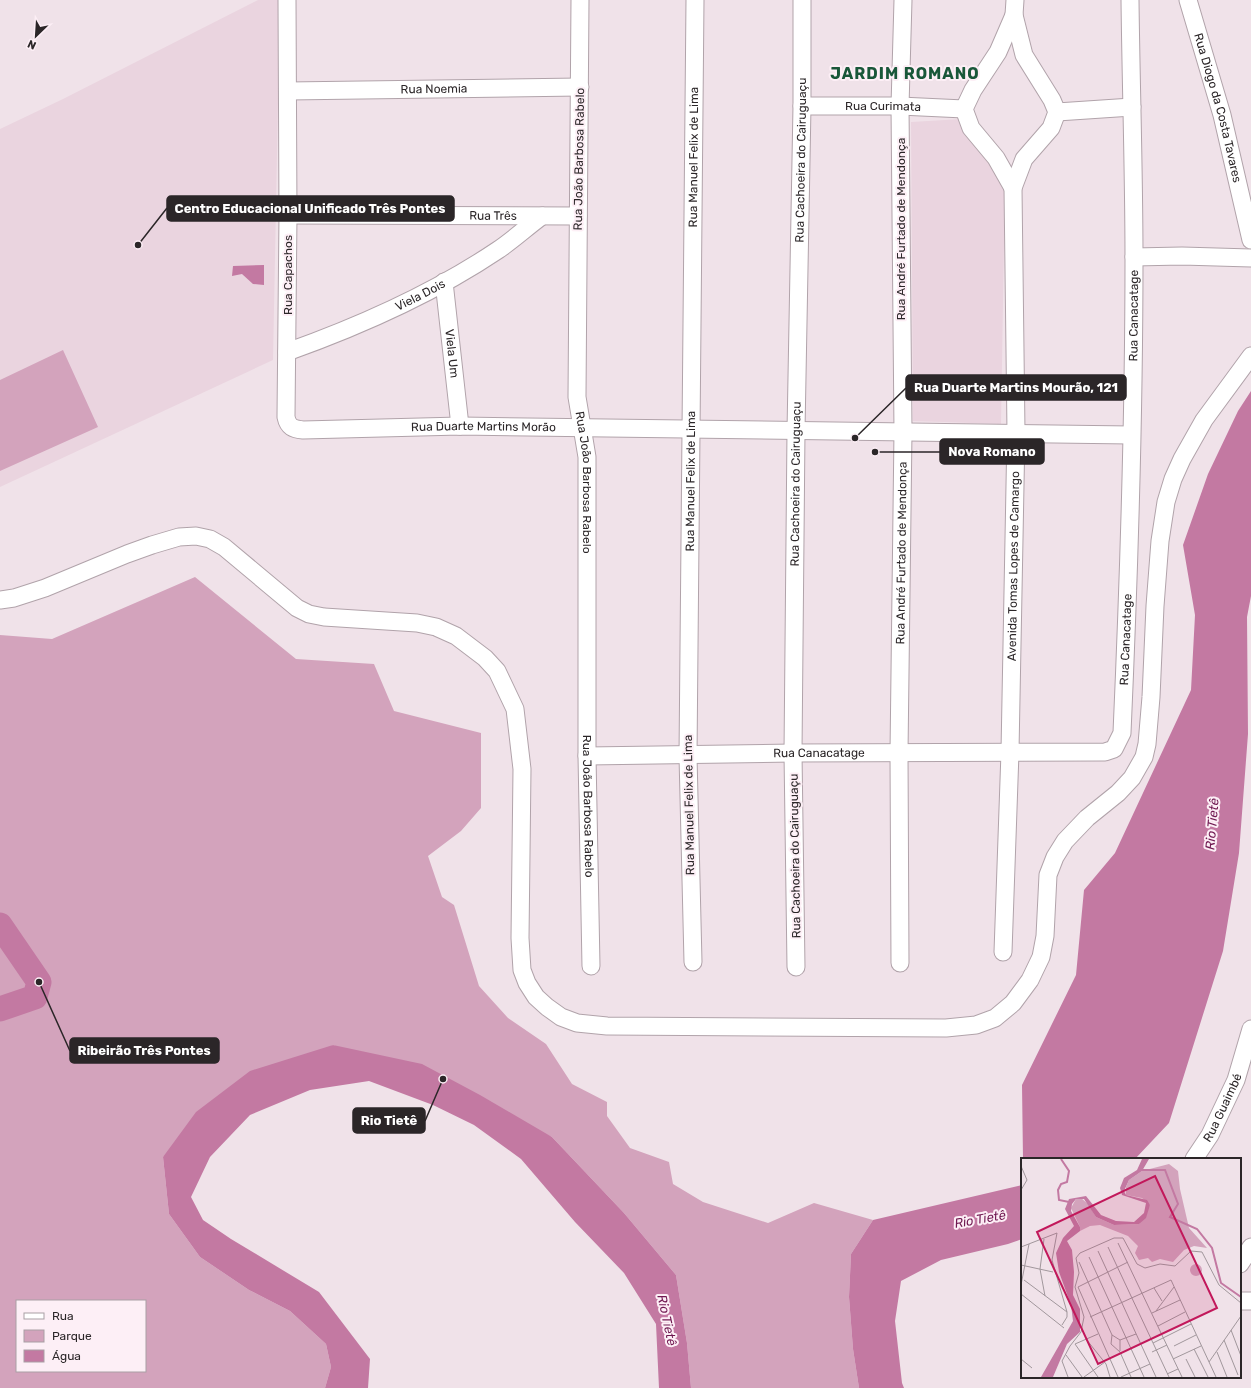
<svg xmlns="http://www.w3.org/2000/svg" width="1251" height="1388" font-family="Rubik,sans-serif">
	<rect width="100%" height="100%" fill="#f0e2e9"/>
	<path fill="#ead4df" d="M258,0h22l-7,360 -273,127v-358l63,-30z
		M962,119l43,65 -4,240 -88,-3 -2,-299z"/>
	<path fill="#d3a3bc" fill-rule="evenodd" d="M63,350l35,77 -98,44v-91z
		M195,577l101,82 78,5 20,47 87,22v75l-20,23 -33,25 14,41 12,8 25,81 29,32 38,26 26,40 35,18v14l23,32 39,14 4,22 30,18 65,21 46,-20 59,17 -22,34 -2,43 4,52 6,39h-168l-4,-45 -11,-68 -52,-62 -72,-76 -219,-92 -170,112 6,57 31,43 49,33 41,21 36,33 5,23 -6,21h-325v-753l52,4zM17,1301h128v70h-128z"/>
	<path fill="#c379a2" d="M264,265v20l-11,-1 -11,-10 -10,2 1,-10z
		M1251,391v205l-4,21 1,117 -9,119 -16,98 -54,172 -34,36h-112l-1,-74 54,-110 8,-85 31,-37 76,-163 4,-75 -12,-70 25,-71 30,-63z
		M333,1045l89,19 58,31 72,42 72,76 52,62 11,68 4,45h-32l-3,-64 -32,-51 -49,-51 -54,-63 -47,-34 -41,-20 -64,-24 -59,9 -60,25 -40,42 -19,40 12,23 28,19 88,53 51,67 -2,29h-43l6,-21 -5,-23 -36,-33 -41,-21 -49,-33 -31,-43 -6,-57 33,-45 54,-41z
		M1022,1185v54l-14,5 -67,16 -40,21 -6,40 7,62 2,5h-45l-6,-39 -4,-52 2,-43 22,-34z"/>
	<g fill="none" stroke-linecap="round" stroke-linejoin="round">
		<path stroke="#c379a2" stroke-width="25" d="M0,925l39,57 -4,15 -35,12"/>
		<defs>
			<g id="minor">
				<path id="s1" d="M287,0l1,215 -2,202c2,10 7,12 17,13l157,-4 671,9"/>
				<path id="s2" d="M580,0l-3,397 10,60v299l4,210"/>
				<path id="s3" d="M1188,0l34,115 29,125"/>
				<path id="s4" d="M288,91l292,-4"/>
				<path id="s5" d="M802,106h98l64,3"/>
				<path d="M1057,112l75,-5"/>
				<path d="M1013,188l-17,-30 -25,-30 -7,-19 9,-19 25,-38 16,-37"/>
				<path id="s6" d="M288,215l290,1"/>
				<path d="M1134,257l48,-1 69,2"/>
				<path id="s7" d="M444,282l16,144"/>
				<path id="s8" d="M287,352c73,-26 147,-59 211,-102 15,-10 29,-23 44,-34"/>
				<path d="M0,600l14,-2 31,-10 82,-34 25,-9 27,-8 17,-1 14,3 14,8 73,61 12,6 15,3 93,6 19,4 20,9 29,22 12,13 18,38 7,60 -2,169 2,32 5,13 9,14 11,10 14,10 16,6 30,3 339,2 30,-3 19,-7 18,-15 17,-23 11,-23 4,-21 3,-61 7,-18 10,-16 22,-23 31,-25 14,-15 12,-21 3,-13 4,-47 4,-91 5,-65 6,-39 7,-23 9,-20 22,-39 47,-64"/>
				<path id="s9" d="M587,756l206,-3 312,-1 9,-3 8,-16c7,-158 12,-316 12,-475 0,-86 -3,-172 -4,-258"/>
				<path id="s10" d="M1003,952l7,-200 6,-320 -3,-244 11,-29 27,-31 6,-16 -5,-12 -28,-45 -10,-40 1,-15"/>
				<path id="s11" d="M693,962l-5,-206 7,-756"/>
				<path id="s12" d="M900,963l-1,-210 4,-322 -3,-325 3,-106"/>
				<path id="s13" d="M796,967l-3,-214 3,-322 6,-325v-106"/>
				<path id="s14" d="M1194,1159l16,-24 26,-55 15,-51"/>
				<path d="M1240,1264l11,-17"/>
				<path d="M1240,1301h11"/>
			</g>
		</defs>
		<use href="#minor" stroke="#b1a3aa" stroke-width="19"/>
		<use href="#minor" stroke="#fff" stroke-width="17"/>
	</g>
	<g text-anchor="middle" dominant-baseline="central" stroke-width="4" stroke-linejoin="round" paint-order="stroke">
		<g font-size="12" fill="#2b2628" stroke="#fdeff6">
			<text stroke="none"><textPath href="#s4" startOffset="146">Rua Noemia</textPath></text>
			<text stroke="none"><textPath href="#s5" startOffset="81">Rua Curimata</textPath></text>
			<text stroke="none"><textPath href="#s3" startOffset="112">Rua Diogo da Costa Tavares</textPath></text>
			<text stroke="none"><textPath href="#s11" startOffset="805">Rua Manuel Felix de Lima</textPath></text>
			<text transform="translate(579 159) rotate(-89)">Rua João Barbosa Rabelo</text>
			<text stroke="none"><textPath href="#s13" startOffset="807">Rua Cachoeira do Cairuguaçu</textPath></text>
			<text stroke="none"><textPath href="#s6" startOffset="205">Rua Três</textPath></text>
			<text transform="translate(901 229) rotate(-90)">Rua André Furtado de Mendonça</text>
			<text transform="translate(288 275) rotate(-90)">Rua Capachos</text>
			<text stroke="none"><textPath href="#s8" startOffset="145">Viela Dois</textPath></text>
			<text stroke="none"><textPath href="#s9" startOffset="963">Rua Canacatage</textPath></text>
			<text stroke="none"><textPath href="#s7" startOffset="72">Viela Um</textPath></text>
			<text stroke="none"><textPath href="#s1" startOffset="621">Rua Duarte Martins Morão</textPath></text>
			<text stroke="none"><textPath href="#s11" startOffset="481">Rua Manuel Felix de Lima</textPath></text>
			<text stroke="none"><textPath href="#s2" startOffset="483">Rua João Barbosa Rabelo</textPath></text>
			<text stroke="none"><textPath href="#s13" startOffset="483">Rua Cachoeira do Cairuguaçu</textPath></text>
			<text stroke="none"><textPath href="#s12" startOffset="410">Rua André Furtado de Mendonça</textPath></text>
			<text stroke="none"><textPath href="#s10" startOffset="386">Avenida Tomas Lopes de Camargo</textPath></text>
			<text stroke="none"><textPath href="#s9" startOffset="639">Rua Canacatage</textPath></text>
			<text stroke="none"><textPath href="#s9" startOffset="232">Rua Canacatage</textPath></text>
			<text transform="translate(689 805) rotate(-91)">Rua Manuel Felix de Lima</text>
			<text stroke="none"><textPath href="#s2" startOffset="807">Rua João Barbosa Rabelo</textPath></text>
			<text transform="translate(795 856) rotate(-91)">Rua Cachoeira do Cairuguaçu</text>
			<text stroke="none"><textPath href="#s14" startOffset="59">Rua Guaimbé</textPath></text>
		</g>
		<g font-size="13" font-style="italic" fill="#701851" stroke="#fdeff6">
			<text transform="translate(1212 824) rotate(-85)">Rio Tietê</text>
			<text transform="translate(980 1219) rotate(-10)">Rio Tietê</text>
			<text transform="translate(667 1320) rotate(78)">Rio Tietê</text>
		</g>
		<g font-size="16" font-weight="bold" letter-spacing="1" fill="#195739" stroke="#fdeff6">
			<text x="905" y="73">JARDIM ROMANO</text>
		</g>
	</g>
	<g transform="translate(1021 1158)">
		<rect width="220" height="220" fill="#f0e2e9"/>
		<path d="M148,6l9,7 2,18 9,39 18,20 -13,-2 -10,4 -11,12 -13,-3 -8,3 -4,-4 -9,2 -4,-7 3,-7 -10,-10 -28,-11 -10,1 -10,5v-4l-9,-19 5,-9 5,-1 7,6 8,13 18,8 25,-1 11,-19 -8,-7 -16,-3v-8l3,-7 13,-9zM169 112a6 6 0 1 1 12 0a6 6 0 1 1-12 0Z" fill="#d3a3bc"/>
		<path d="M121,1h7l-7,12 -13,9 -5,11 2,4 21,5 3,5 -4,13 -7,6 -25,1 -18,-8 -12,-18h-8l-4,5 -1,7 9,16v4l-13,10 5,9 2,22 -1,23 7,14v23l-13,12 -14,33h-12l32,-56 -2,-16 -12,-33 -3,-19 7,-15 11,-12 -9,-17 4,-10 17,-3 15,19 15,6 18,1 10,-9 2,-10 -24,-8 -2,-7 4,-10 13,-8z" fill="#c379a2"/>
		<path fill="none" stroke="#c379a2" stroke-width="2" d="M40,1l8,12 -2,11 -6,2 -3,6 1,10 10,2M119,12h25l13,34 -8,13 27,12 15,19 9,35 20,14"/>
		<path fill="none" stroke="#a1979c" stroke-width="1" d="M0,8l6,14 -6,10M23,81l-4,30 5,27M97,85l64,134M0,89l36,-14 -5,27 15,52v5l-5,8M87,89l61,130M77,93l58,126M68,99l55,120M58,104l33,73 -1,9 9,8 11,25M0,107l32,7M3,122l43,32M0,127l8,-41M133,130l8,13M0,136l43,34M135,153l18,-24M131,155l28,-13M69,159l81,-37 45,97M137,168l27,-14M210,172l10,26M77,176l-23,10 23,33M91,177l8,5v11M65,181l20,25 4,13M99,182l16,-6M203,182l14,35M132,185l38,-19M153,188l22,-11M173,191l14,28M131,194l15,-7M196,194l10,25M45,197l16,22M0,201l11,9M152,201l28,-13M165,201l9,18M188,204l32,-46M146,216l11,-5M47,219l-6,-16 8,-15 11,-14 3,-15 -9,-30 4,-14 -3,-15 4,-5 34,-15h9l14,26 8,4 15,-4 15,2 16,-15 11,1 17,33 22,18M63,219l21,-15M97,219l-40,-90 50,-25M100,219l29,-13"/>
		<path fill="#c2185b" fill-opacity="0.15" stroke="#c2185b" stroke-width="2" d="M134,18l62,132 -119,56 -61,-132z"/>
		<rect width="220" height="220" fill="none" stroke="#2b2628" stroke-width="2"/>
	</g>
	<path fill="none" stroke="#2b2628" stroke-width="1.5" d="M138 245L167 208M855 438L906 388M875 452L940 452M39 982L70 1051M443 1079L425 1121"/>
	<g fill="#2b2628" stroke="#fdeff6" stroke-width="1.5">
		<circle cx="138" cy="245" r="4"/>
		<circle cx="855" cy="438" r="4"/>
		<circle cx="875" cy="452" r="4"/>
		<circle cx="39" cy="982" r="4"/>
		<circle cx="443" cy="1079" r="4"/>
	</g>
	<g fill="#2b2628" stroke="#2b2628" stroke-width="1.5">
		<rect x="167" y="196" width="287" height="25" rx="4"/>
		<rect x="906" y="375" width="220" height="25" rx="4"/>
		<rect x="940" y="439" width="104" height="25" rx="4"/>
		<rect x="70" y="1038" width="149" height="25" rx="4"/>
		<rect x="353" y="1108" width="72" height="25" rx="4"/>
	</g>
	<g font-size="13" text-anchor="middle" font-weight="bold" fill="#fff">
		<text x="310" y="213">Centro Educacional Unificado Três Pontes</text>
		<text x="1016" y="392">Rua Duarte Martins Mourão, 121</text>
		<text x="992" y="456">Nova Romano</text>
		<text x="144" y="1055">Ribeirão Três Pontes</text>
		<text x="389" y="1125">Rio Tietê</text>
	</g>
	<rect x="16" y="1300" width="130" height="72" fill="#fdeff6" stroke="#a99fa4"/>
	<rect x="24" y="1313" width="20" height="6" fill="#ffffff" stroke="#a99fa4"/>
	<text x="52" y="1320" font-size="12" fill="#2b2628">Rua</text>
	<rect x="24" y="1330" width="20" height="12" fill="#d3a3bc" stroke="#a99fa4"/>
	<text x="52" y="1340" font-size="12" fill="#2b2628">Parque</text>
	<rect x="24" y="1350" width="20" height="12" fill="#c379a2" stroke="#a99fa4"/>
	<text x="52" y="1360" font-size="12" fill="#2b2628">Água</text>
	<g transform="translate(36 36) rotate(205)" stroke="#fdeff6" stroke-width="3" paint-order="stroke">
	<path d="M0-3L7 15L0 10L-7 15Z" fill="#2b2628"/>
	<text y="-6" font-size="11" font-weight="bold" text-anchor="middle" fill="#2b2628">N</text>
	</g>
</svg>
